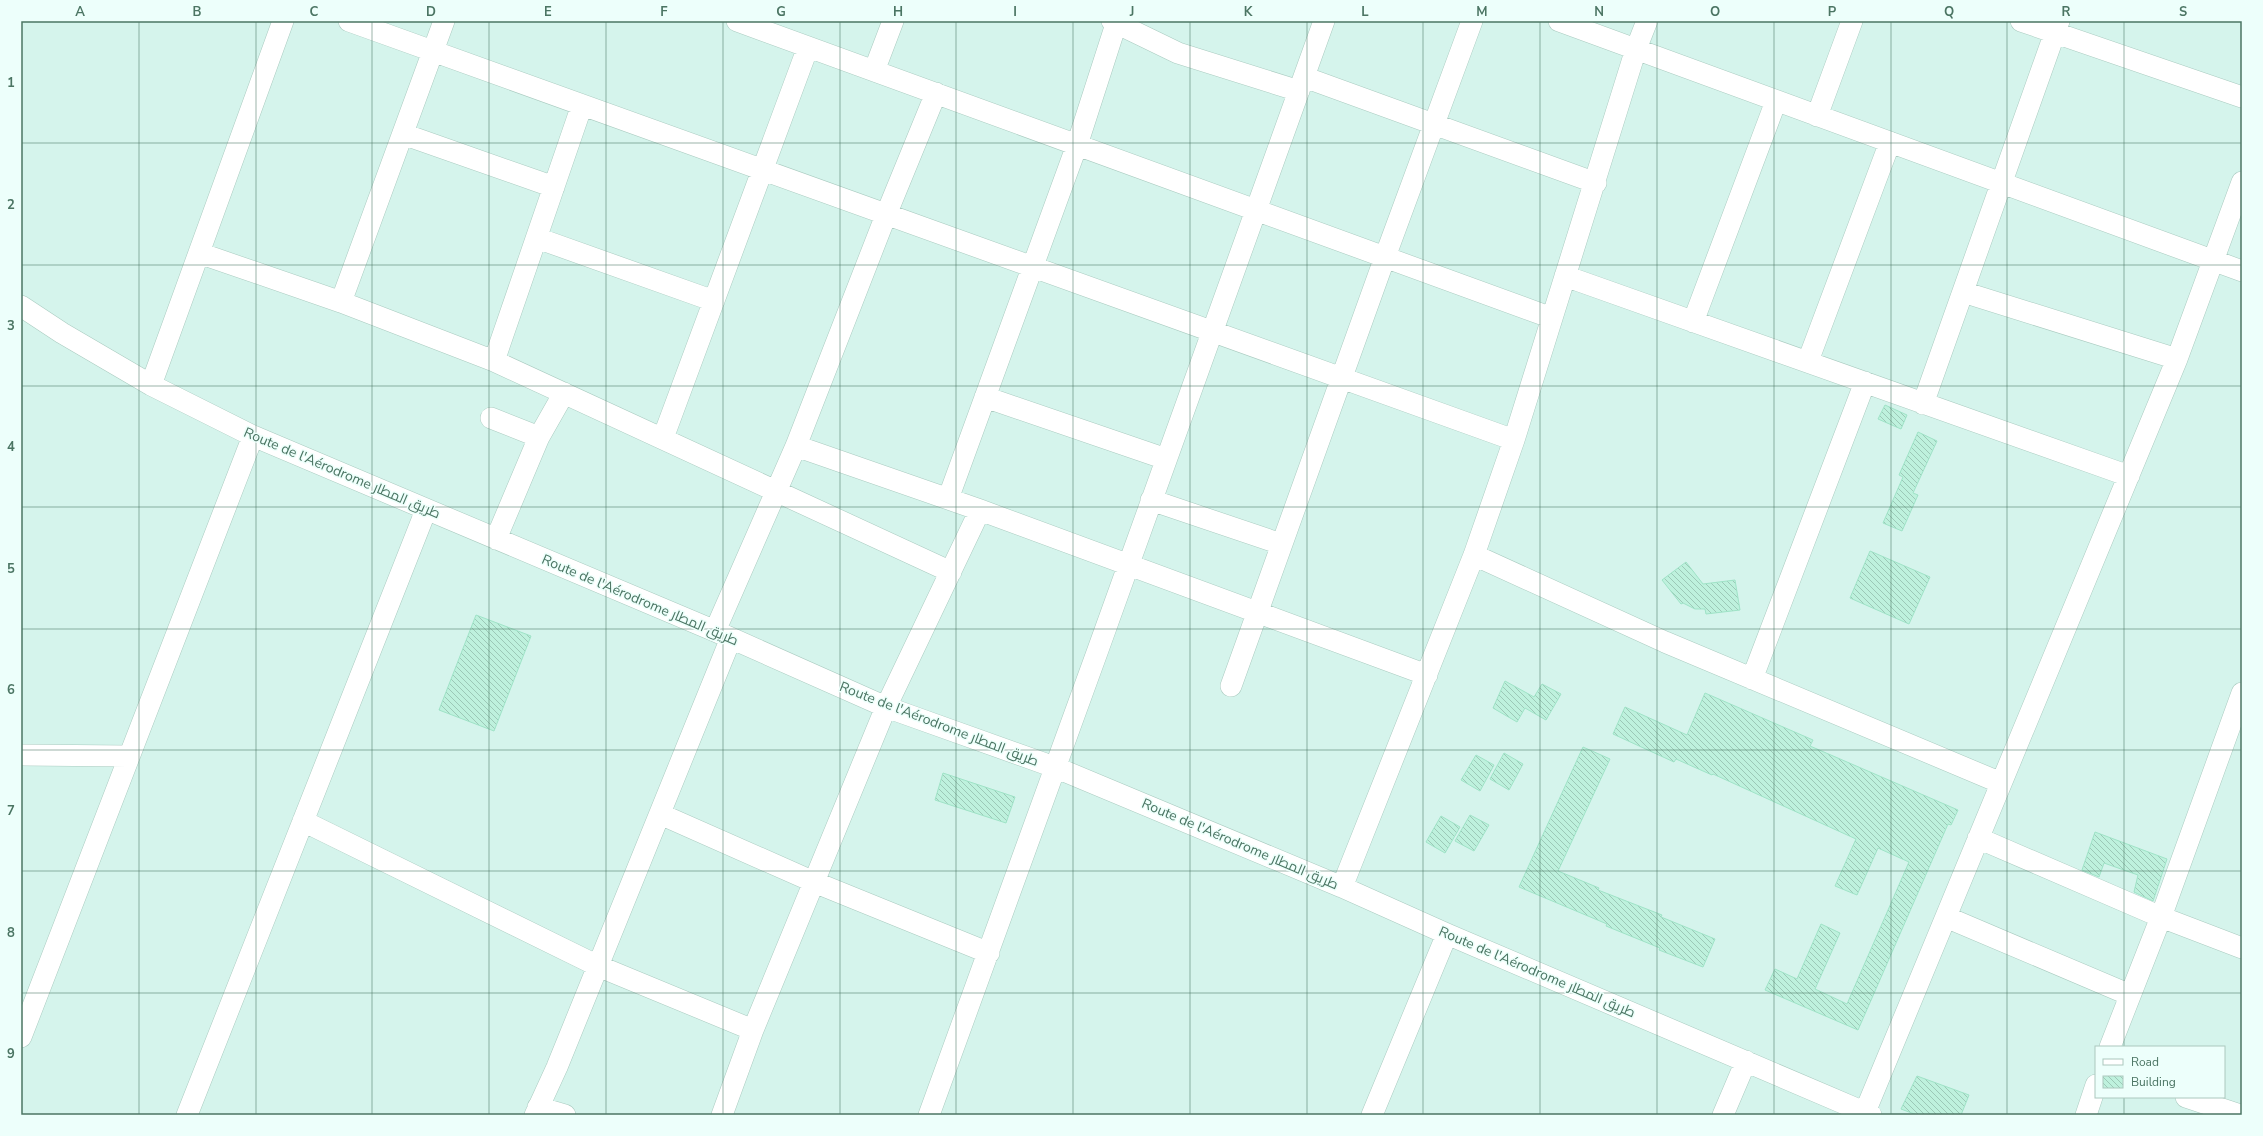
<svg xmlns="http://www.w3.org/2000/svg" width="2263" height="1136" font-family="'Nunito Sans',Cairo,sans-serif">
	<defs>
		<pattern id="building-back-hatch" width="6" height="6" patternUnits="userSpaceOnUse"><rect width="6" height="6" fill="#bef1dd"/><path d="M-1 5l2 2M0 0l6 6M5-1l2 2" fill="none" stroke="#9cc8b7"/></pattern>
	</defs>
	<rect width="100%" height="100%" fill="#e6fcf8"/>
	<path fill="#d5f4ec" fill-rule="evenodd" d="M21,21h2221v1094h-2221zM2096,1047h128v50h-128z"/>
	<path fill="url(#building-back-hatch)" stroke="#9fe3c7" d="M1885,405l22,10 -6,14 -23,-10z
		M1918,432l19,9 -24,52 5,2 -16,36 -19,-8 20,-46 -4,-2z
		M1870,551l60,26 -21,47 -59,-26z
		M1686,562l17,22 32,-4 5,30 -34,4 -1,-5h-10l-12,-6 -2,1 -19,-24z
		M476,615l55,21 -37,95 -55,-21z
		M1505,681l29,16 8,-13 19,10 -15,26 -21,-12 -8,14 -24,-14z
		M1705,693l108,47 -3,6 148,64 -7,15 -3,-1 -90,206 -93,-40 10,-21 22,10 24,-55 19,9 -25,56 32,15 62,-142 -31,-14 -21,47 -22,-9 21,-47 -143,-65 -1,1 -36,-16 -2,3 -61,-28 12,-27 62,28z
		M1583,747l27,12 -52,112 41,17 -1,2 64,25 -1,2 54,22 -12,28 -44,-17 1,-2 -54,-22 1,-2 -88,-37z
		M1504,753l19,11 -14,26 -19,-11z
		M1476,755l18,10 -14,26 -19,-11z
		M943,773l72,24 -9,26 -71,-23z
		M1470,815l19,10 -15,26 -19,-10z
		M1441,816l19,11 -15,26 -19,-11z
		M2095,832l72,27 -14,42 -19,-9 4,-17 -34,-12 -5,14 -17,-7z
		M1917,1076l52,19 -8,20h-44l-16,-6z"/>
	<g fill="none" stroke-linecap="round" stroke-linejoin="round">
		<defs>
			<path id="minor" d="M349,21l1165,419
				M737,21l815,297
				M1112,21l66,32 121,38
				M1559,21l683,250
				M2021,21l221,76
				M874,71l19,-50
				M1304,77l292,106
				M1817,116l35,-95
				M403,134l151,53
				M537,238l177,63
				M199,253l142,49 153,59 457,211
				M1565,276l564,200
				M1963,292l214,67
				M341,302l103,-281
				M21,306l41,27 89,52 102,51 462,195 171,76 171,61 285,119 105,47 424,181
				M1693,322l83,-221
				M494,361l88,-256
				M1808,361l82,-219
				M151,385l132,-364
				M985,397l181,62
				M1923,404l136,-383
				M491,418l48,19
				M663,438l145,-391
				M796,446l184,64 447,165
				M948,499l129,-354 40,-124
				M1151,500l130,44
				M496,539l43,-102 25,-44
				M1474,555l191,87 336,141
				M715,631l81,-185 90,-231 50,-122
				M1752,679l113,-297
				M1231,686l154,-429 87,-236
				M21,755l107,1
				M660,814l154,68 175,71
				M303,821l295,145 155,64
				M1978,838l183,79 81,31
				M1342,887l132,-332 40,-115 122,-391 11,-28
				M1946,917l184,78
				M21,1037l232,-601
				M2110,1047l51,-130 81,-224
				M2186,1097l54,18
				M538,1107l27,8
				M1865,1112l312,-753 65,-177
				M187,1115l239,-605
				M535,1115l22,-48 174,-429
				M722,1115l31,-85 133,-323 94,-197
				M929,1115c134,-364 263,-729 395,-1094
				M1372,1115l75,-181
				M1723,1115l23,-54
				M2086,1115l10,-30"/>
		</defs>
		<use href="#minor" stroke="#aacbc0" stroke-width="22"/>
		<use href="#minor" stroke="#fff" stroke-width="21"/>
	</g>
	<path fill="none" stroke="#4b7563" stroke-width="1" stroke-opacity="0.55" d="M139,21v1094M256,21v1094M372,21v1094M489,21v1094M606,21v1094M723,21v1094M840,21v1094M956,21v1094M1073,21v1094M1190,21v1094M1307,21v1094M1423,21v1094M1540,21v1094M1657,21v1094M1774,21v1094M1891,21v1094M2007,21v1094M2124,21v1026M21,143h2221M21,265h2221M21,386h2221M21,507h2221M21,629h2221M21,750h2221M21,871h2221M21,993h2221M2124,1097v18"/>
	<g text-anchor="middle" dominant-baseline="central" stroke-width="3" stroke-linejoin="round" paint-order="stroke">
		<g font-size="14" fill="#4b7563" stroke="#edfffb">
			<text transform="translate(342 473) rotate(23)">Route de l'Aérodrome طريق المطار</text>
			<text transform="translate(640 600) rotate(23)">Route de l'Aérodrome طريق المطار</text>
			<text transform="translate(939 724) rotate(21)">Route de l'Aérodrome طريق المطار</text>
			<text transform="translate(1240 844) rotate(23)">Route de l'Aérodrome طريق المطار</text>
			<text transform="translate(1537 972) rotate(23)">Route de l'Aérodrome طريق المطار</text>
		</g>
	</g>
	<rect width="2263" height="1136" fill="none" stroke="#edfffb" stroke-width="44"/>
	<rect x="2095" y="1046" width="130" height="52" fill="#edfffb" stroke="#acc8be"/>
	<rect x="2103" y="1059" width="20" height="6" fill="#ffffff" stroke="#acc8be"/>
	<text x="2131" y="1066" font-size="12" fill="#4b7563">Road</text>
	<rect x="2103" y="1076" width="20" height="12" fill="url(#building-back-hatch)" stroke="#acc8be"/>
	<text x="2131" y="1086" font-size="12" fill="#4b7563">Building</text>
	<rect x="22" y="22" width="2219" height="1092" fill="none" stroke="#4b7563" stroke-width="1.5"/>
	<g font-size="13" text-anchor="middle" font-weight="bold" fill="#4b7563">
		<text x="80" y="16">A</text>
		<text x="197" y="16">B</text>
		<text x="314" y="16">C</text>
		<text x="431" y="16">D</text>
		<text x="548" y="16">E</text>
		<text x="664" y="16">F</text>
		<text x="781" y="16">G</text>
		<text x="898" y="16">H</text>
		<text x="1015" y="16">I</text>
		<text x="1132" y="16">J</text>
		<text x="1248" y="16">K</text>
		<text x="1365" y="16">L</text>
		<text x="1482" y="16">M</text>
		<text x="1599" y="16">N</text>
		<text x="1715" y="16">O</text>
		<text x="1832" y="16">P</text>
		<text x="1949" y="16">Q</text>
		<text x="2066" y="16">R</text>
		<text x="2183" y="16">S</text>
		<text x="11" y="87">1</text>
		<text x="11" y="209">2</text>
		<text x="11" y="330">3</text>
		<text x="11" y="451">4</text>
		<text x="11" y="573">5</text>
		<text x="11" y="694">6</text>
		<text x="11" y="815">7</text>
		<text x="11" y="937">8</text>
		<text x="11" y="1058">9</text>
	</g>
</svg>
